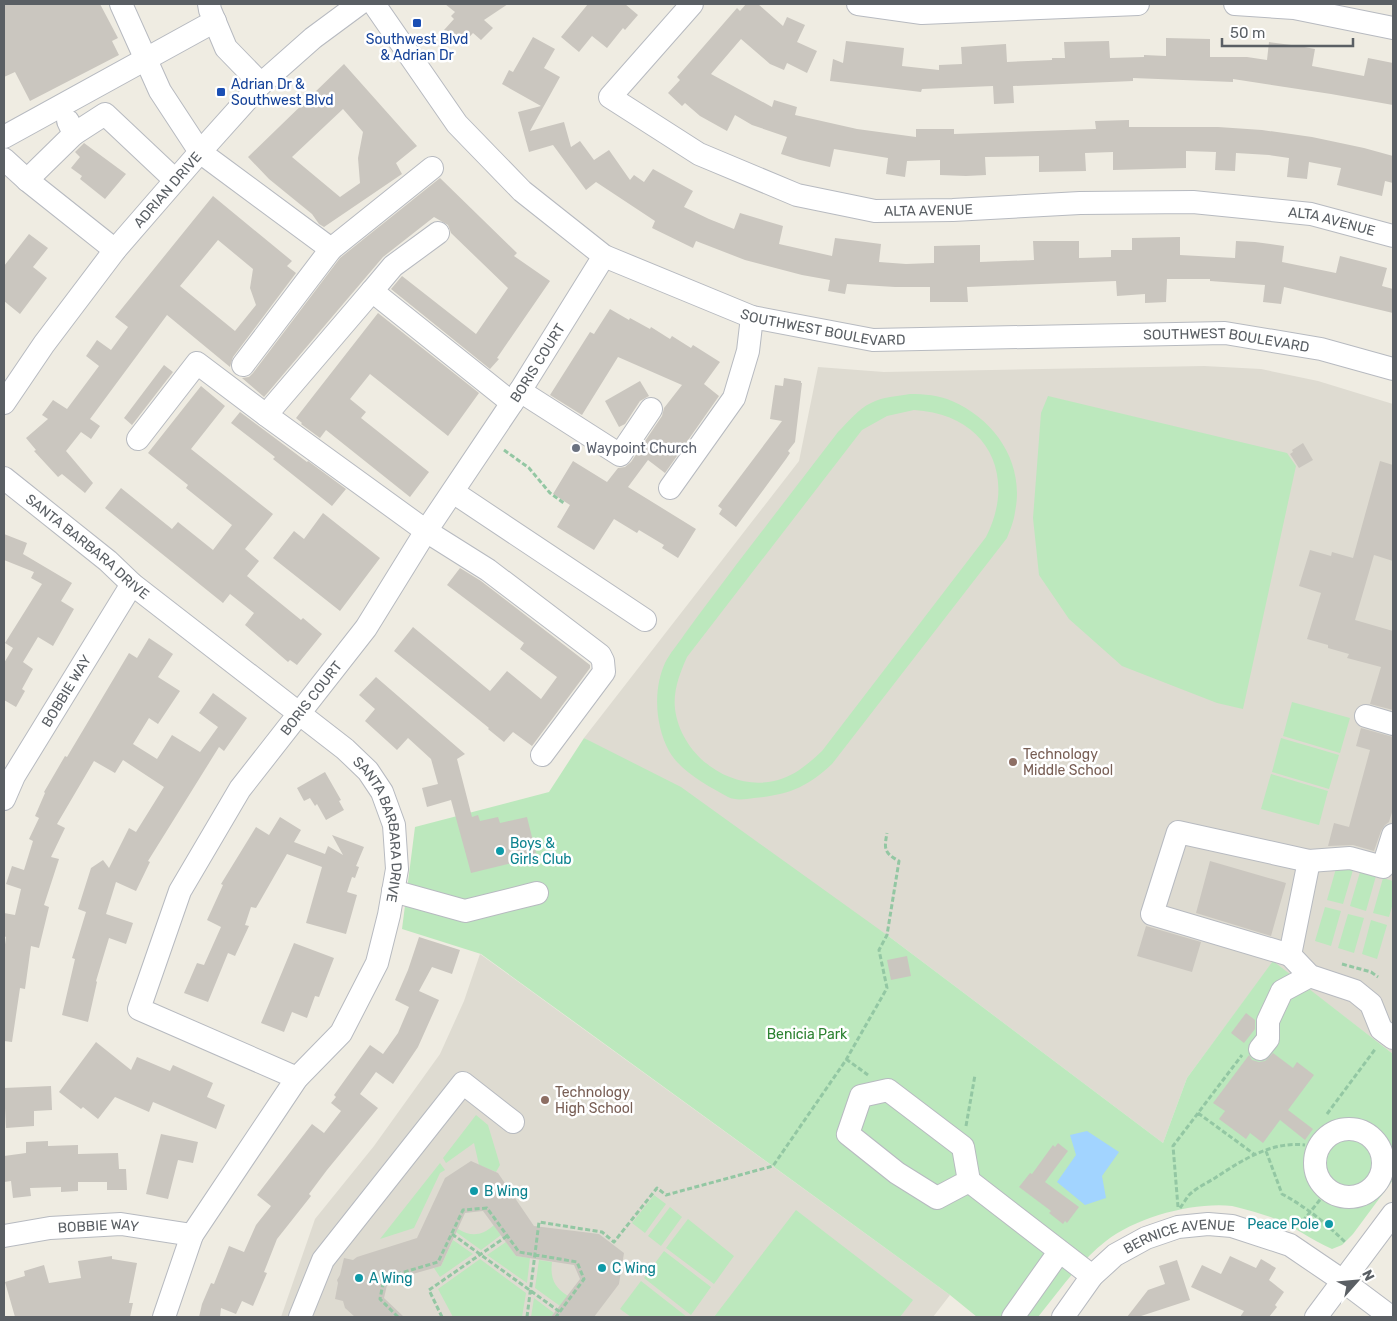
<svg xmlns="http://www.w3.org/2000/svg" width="1397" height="1321" font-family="Rubik,sans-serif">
	<rect width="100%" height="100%" fill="#efece2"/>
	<path fill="#dedbd1" d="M1204,366l57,3 57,12 75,23v650l-120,-92 -86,116 -24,65 -276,-208 -303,-197 215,-277 19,-94 66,5z
		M480,954l470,341 -17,22h-652l34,-98 59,-73 66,-92 24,-53z"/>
	<path fill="#bce8bd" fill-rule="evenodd" d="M910,394c14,0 29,1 42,7 44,19 73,63 63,111 -1,9 -5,18 -8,26l-175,226c-24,23 -44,31 -78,34 -8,1 -18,3 -26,-1 -20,-11 -47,-25 -59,-46 -14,-26 -16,-62 -4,-88 5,-10 13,-19 19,-28 17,-24 35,-47 52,-70 34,-44 68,-89 102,-133 9,-9 20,-23 33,-29 11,-6 27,-7 39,-9zM914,410c72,4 104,64 72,127l-164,214c-13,12 -26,24 -44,29 -47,13 -97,-24 -103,-71 -2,-19 5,-36 12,-52l175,-227 25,-14z
		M1048,396l239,57 9,13 -53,243 -26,-6 -95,-37 -53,-47 -30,-44 -6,-57 8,-105z
		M1292,702l58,16 -10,35 -57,-17z
		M584,738l97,49 206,148 276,208 24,-65 86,-117 120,93v126l-40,54 -11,11 -10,4c-24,-10 -44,-28 -71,-35 -9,-3 -20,-6 -29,-8 -39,-4 -95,11 -126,35 -27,21 -47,50 -68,76h-61l-27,-22 -469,-341 -79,-25 13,-102 134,-35z
		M1281,738l58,17 -10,34 -57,-17z
		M1271,774l57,17 -9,34 -58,-16z
		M1337,865l16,5 -10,34 -16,-4z
		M1360,872l16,4 -10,35 -16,-5z
		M1383,878l10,3v22l-4,14 -16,-4z
		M1325,907l16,4 -10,35 -16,-5z
		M1348,914l16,4 -10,35 -16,-5z
		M1371,920l16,5 -10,34 -15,-5z
		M476,1115l12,10 12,40 -4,7 -17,-7 -5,-22 -28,20 -3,-5z
		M440,1163l5,7 -5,3 -26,55 -34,11z
		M654,1195l12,9 -21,29 -13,-10z
		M670,1207l12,10 -21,29 -13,-10z
		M796,1210l117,90 -13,17h-186z
		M688,1219l46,37 -20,28 -48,-36z
		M494,1225l7,10 -20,15 -25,-18 2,-3c13,8 24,7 36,-4z
		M453,1240l20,14 -33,23 -6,-9 7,-2z
		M506,1242l10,14 14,2 -3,25 -40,-28z
		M664,1251l47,36 -20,28 -47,-37z
		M480,1259l46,34 -4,24h-69l-15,-28z
		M539,1260l13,2c-2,16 2,25 16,34l-8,10 -25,-18z
		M641,1281l46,36h-56l-11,-8z
		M534,1298l20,15 -3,4h-20z"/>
	<path fill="#a2d4ff" d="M1087,1131l32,21 -17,24 4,22 -21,7 -28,-23 19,-27 -6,-20z"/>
	<path fill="#cac6bf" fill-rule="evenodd" d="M4,4h96l18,34 -6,3 7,14 -89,46 -15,-29 -11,5z
		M445,4h63l-24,16 9,8 -12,12 -8,-7 -12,13 -17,-16 10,-11 -3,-3 4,-4z
		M588,4h37l13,11 -13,15 -2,-2 -16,20 -15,-12 -13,16 -18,-15z
		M746,4h12l25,22 4,-9 18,8 -8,17 20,9 -10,22 -20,-10 -3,7 -14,-6 -29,-25 -30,35 61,33 2,-7 23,7 -2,8 62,14 59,8v-8h38v5l142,-5 -1,-8 34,-1v7h89l44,3 50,7 52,11 29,8v27l-8,-2 -3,15 -45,-11 4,-17 -32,-6 -2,17 -20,-2 2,-19 -20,-3 -33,-2 -1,18 -20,-1 1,-18 -30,-1v17l-73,2v-18l-28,1 1,18 -47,1v-16l-54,1 1,18 -20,1 -26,-1v-15l-33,1 -2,16 -19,-3 2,-16 -54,-9 -4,18 -30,-7 -19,-6 6,-17 -35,-12 -17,-10 -8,16 -27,-15 -15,-13 -3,3 -14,-13 12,-13 -3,-3 60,-69 3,3z
		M533,37l22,12 -11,19 16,9 -30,54 34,-9 7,25 9,-6 14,19 15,-10 21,30 4,-5 10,7 9,-13 40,22 -9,16 25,12 25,10 6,-16 43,13 -4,18 53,12 3,-18 46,6 -2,18 27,2 28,-1v-17l46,-1v17l54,-2 -1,-19h46v17l32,-1v-7h21v-12l48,-1v18l55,3 1,-17 19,1 29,4 -2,16 54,11 4,-17 47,12 -5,18 11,3v24l-109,-26 -3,17 -18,-2 2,-17 -55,-4v-2h-43l-1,23 -21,1v-9l-28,2 -1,-15 -149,6 1,15h-38v-15h-35l-48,-3 -2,10 -17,-3 2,-11 -28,-5 -57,-15 -49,-19 -3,7 -41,-20 3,-7 -59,-39 -10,8 -33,-45 -24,7 -11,-40 23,-6 -39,-22 7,-14 4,2z
		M1166,38l44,1v18h37l20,3 2,-18 30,4 16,3 -3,17 52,10 4,-18 25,5v42l-62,-11 -98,-15v3l-100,-4v3l-120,5 1,17 -20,1 -1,-18 -71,3 -1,3 -91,-11 3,-22 10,4 3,-22 58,7 -2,18 37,4v-5l23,-1 -1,-17 45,-3 1,18 45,-2v-2h13l-1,-16 45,-1 1,17 34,-1v-2l22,1z
		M344,64l73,82 -21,17 6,11 -78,53 -5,-3 -7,-10 -43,-35 -21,-22zM343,109l20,23 -5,26 2,25 -20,14 -48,-40z
		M84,143l42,31 -21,25 -25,-20 2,-3 -11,-8 9,-11 -5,-5z
		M440,178l77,75 -3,3 36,25 -53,77 2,1 -9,10 -99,-80 11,-13 74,58 32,-46 -57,-55 -3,-8 -14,-8 -51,40 -119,140 -22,-19 7,-1 4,-4 87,-115z
		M213,196l79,65 -5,5 9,7 -63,84 -3,10 -63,-52 -77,104 10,7 -9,13 -10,-7 -15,19 27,32 -8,10 -23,-19 -4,3 -24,-26 2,-1 -10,-12 22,-19 -6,-4 11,-15 14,9 32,-43 -13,-10 11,-16 14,10 17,-23 -13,-10zM218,240l35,29 -3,19 6,17 -21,26 -55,-45z
		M29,234l19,14 -15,19 14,11 -27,36 -16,-13v-35z
		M610,309l19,11 1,-2 20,11 1,-2 19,12 2,-3 19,12 2,-3 27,17 -16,22 15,12 -54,77 -17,-13 -20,27 68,42 -18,29 -16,-10 2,-3 -25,-15 -2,3 -23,-14 -20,31 -37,-23 13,-22 -17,-11 20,-33 34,21 11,-14 7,-1 6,-5 31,-46 2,-8 18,-23 -64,-28 -36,58 -32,-20 40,-63 4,2z
		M378,313l101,80 -31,43 -78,-62 -20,25 16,13 -5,6 68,54 -19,25 -84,-67 -6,8 -19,-14 1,-1 -6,-5z
		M164,365l9,7 -41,53 -8,-7z
		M784,378l17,3v2h1l-7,59 -7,9 2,2 -4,6 -50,68 -17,-13 3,-5 -4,-3 64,-85 -12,-2 5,-34 8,1z
		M640,381l9,15 -9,5 -15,23 -6,3 -14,-26z
		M201,386l24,20 -34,43 82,65 -28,35 14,12 -12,15 54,44 2,-2 19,16 -25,31 -7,-5 -2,2 -43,-37 9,-12 -24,-19 -7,9 -118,-95 16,-20 51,41 6,-7 35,28 19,-25 -46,-37 2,-3 -40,-32z
		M240,412l67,50 1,-1 38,28 -14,17 -59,-47 2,-2 -44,-34z
		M1303,443l10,17 -14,8 -9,-14 3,-2 -1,-2z
		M1380,461l13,4v96l-19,-6 -19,65 38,11v79l-23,-6 11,-37 -34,-9 2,-4 -21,-6v-3l-21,-6 14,-46 -22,-7 11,-36 21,6 1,-4 21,6z
		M323,513l57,45 -40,53 -67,-53 21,-27 10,8z
		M4,534l23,9 -4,11 49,29 -11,18 13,8 -21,37 -15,-9 -15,25 10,7 -11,20 3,2 -9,16 -12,-7v-37l9,-15 -8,-5 37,-59 -11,-6 3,-6 -30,-12z
		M460,568l21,13 109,84v3l-58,78 -19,-14 -9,10 -16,-13 1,-1 -95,-77 19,-24 77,64 17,-20 34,28 16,-22 -37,-28 4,-6 -77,-58z
		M149,638l24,16 -15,23 22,14 -22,33 -9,-6 -16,26 24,15 15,-24 28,17 18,-25 -19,-14 14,-20 34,25 -23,33 -5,-4 -71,114 2,1 -14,29 -20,-9 -10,32 27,9 -7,21 -17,-6 -13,43 1,1 -9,40 -26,-7 13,-56 -3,-1 14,-46 -8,-3 13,-41 12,-8 6,8 20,-40 7,4 28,-45 -41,-27 -8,13 -21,-12 -37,63 8,4 -14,29 8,2 -15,46 5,2 -10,41 -8,-2 -6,43 -5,-1 -8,54 -8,-1v-89l2,-15 -2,-1v-23l11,2 6,-26 -15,-5 6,-18 12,4 9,-29 -4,-2 10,-21 -4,-2 10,-23 -1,-1 21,-36 2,1 62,-104 8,5z
		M376,677l89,77 -8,5 15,58 6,-2 2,6 18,-4 2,6 27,-6 10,40 -66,16 -20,-73 -24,7 -5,-19 16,-4 -7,-25 -23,-21 -11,12 -32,-29 10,-12 -16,-14z
		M1361,728l32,9v72l-4,13 -4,3 -4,6 -7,20 -21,-6 -25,1 6,-23 15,4 21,-77 -14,-4z
		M325,772l16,28 -2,1 5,9 -18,10 -9,-16 -2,2 -5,-8 -6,3 -7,-13z
		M280,817l21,13 -7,12 31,12 3,-8 15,9 -11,-20 32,12 -8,19 3,1 -4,11 -3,-1 -5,15 10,3 -11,39 -40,-11 16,-56 -35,-13 -31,54 -5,-1 -6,18 4,1 -14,30 -7,-3 -20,49 -24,-9 13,-30 7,2 17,-38 -14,-7 16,-35 -2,-1 35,-57 13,8z
		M1210,861l76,22 -15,53 -75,-23z
		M1146,926l55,16 -9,30 -55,-16z
		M419,937l41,13 -8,24 -20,-7 -13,24 20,9 -21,47 -25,37 -17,-12 -16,22 18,14 -51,62 -18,24 2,2 -34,43 -13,33 3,1 -14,33 -11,-5 -6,13 -15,-6 -1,9h-21l3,-13 9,-21 3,1 15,-38 15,6 12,-27 15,-19 -14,-11 55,-71 12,9 17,-22 -10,-8 5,-6 -2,-2 36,-50 13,9 15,-21 11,-26 -14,-7 13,-30z
		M294,943l40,15 -15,39 -4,-1 -8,22 -15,-6 -8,20 -23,-9z
		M907,956l4,20 -20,4 -4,-20z
		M1246,1013l9,7v9l-11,14 -13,-10z
		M96,1042l35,28 6,-13 33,14 3,-6 40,18 -6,14 18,8 -9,24 -63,-27 -4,10 -34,-15 -17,22 -15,-12 -2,2 -22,-17z
		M1273,1053l20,15 4,-6 17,13 -26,35 25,19 -8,11 -25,-20 -17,23 -13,-10 -4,6 -27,-20 6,-8 -12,-8 36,-48 3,5 7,2 6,-1z
		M51,1086l1,24 -18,1v15l-28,2 -2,-40z
		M161,1134l37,8 -5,21 -15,-3 -10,39 -22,-5z
		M48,1141v5l30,-1v9l40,-1 1,16h7l1,21h-20v-8h-29v9l-17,1v-5l-31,1 1,8 -18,2 -2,-17 -7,1v-26l22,-3v-11z
		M1058,1143l10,8 -23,31 34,25 -12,16 -2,-2 -2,3 -14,-11 2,-2 -32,-24 11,-14 2,1 21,-29 2,2z
		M471,1161l27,12 36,53 65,8 25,19 -5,31 -25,33h-43l29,-38 -6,-14 -58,-9 -33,-45 -18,2 -24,53 -53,15 -4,17 20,19h-49l-10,-9 -2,-7 -8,-2 3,-16 -1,-3 3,-5 4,-17 9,2 4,-3 60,-19 28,-60z
		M112,1256v3l25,4 -8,40h4l-3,14h-115l-10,-35 20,-6 -1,-5 20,-6 5,18 32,-5 -3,-17z
		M1230,1256l26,12 5,-9 15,9 -7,12 15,12 -9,13 2,2 -8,10h-29l4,-6 -53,-24 11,-22 19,9z
		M1177,1260l13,40 -52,17h-11l21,-27 17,-6 -6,-18z"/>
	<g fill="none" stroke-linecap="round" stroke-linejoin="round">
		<defs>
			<g id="minor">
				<path d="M121,4l39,87 40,61 131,97 101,-81"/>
				<path d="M209,4l1,6 16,38 35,36"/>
				<path id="s1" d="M374,4l83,120 65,67 82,65 148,61 121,23 352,-7 96,16 72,20"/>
				<path id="s2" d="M692,4l-82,93 89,57 98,41 78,16 78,-1 127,-7 113,-1 118,12 82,22"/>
				<path d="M858,4l64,9 216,-9"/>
				<path d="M1235,4l59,4 99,20"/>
				<path d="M74,134l31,-20 70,66"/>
				<path d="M4,137l211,-116"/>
				<path d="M4,159l23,21 88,70"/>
				<path d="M27,180l47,-46 -6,-13"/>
				<path d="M438,233l-45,33 -21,25 140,112"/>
				<path d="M372,291l-106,124 160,116 62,39 112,85 3,6 1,11 -62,83"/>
				<path d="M243,365l88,-116"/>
				<path d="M520,391l100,64 31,-46"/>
				<path id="s3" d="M4,403l40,-59 71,-94 85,-98 61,-68 52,-46 46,-34"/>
				<path d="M138,439l59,-76 69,52"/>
				<path id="s4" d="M4,478l104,83 24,23 213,165 23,22 14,21 12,33 3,44 -8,46 -12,48 -36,70 -44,45 -105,157 -28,82"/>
				<path d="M670,488l64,-90 14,-47 4,-34"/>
				<path d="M453,492l192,128"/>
				<path d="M1366,716l27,8"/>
				<path id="s5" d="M4,799l10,-23 118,-192"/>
				<path d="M1309,861l-19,94 20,21 45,15 16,13 10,25 12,9"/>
				<path d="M393,891l72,20 72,-18"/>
				<path d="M1290,955l-138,-41 26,-82 131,29 41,-3 33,9 10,-32"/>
				<path d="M1260,1049l8,-10v-18l14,-30 28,-15"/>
				<path id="s6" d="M297,1078l-158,-69 41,-118 60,-102 126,-161 60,-97 94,-140 84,-135"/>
				<circle cx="1349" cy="1163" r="34"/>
				<path d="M969,1181l-32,17 -40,-25 -49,-39 13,-38 27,-6 75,57 6,34 123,95"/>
				<path id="s7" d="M4,1236l46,-8 71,-4 71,11"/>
				<path d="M300,1317l23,-57 140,-177 50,39"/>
				<path d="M1013,1317l46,-65"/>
				<path id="s8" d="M1063,1317l29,-41 23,-21 31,-17 32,-11 30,-3 24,2 58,19 53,36 48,36"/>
				<path d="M1316,1317l77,-103"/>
			</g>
		</defs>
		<use href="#minor" stroke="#b7bac0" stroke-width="24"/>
		<path stroke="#93c7a3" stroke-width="3" stroke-dasharray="5 2.5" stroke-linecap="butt" d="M504,450l25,18 21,25 15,11
			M1342,964l29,8 7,5
			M846,1059l22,16
			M1198,1113l56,41
			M1327,1114l49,-66
			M966,1126l9,-51
			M1266,1151l16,43c24,13 44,29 63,48
			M1178,1207l-5,-61 69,-91
			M1180,1208c3,-4 6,-9 9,-13 7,-7 18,-12 26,-17 27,-18 57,-37 90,-33
			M1298,1227l25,-31
			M452,1234l108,78
			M398,1317l-18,-18 4,-21 54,-16 25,-52 24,-2 32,44 58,10 7,17 -28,38
			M442,1317l-13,-27 78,-54
			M527,1317l12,-95 63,10 12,10 43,-54 9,7 107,-29 73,-106 41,-72 -8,-38 8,-15 12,-74c-15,-8 -15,-12 -12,-28"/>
		<use href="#minor" stroke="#fff" stroke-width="22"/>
	</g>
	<g fill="#1a4fb4" stroke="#fff" stroke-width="2">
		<rect x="412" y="18" width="10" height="10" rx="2.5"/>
		<rect x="216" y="87" width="10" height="10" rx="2.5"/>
	</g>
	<circle fill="#6b7280" stroke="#fff" stroke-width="2" cx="576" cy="448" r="5"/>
	<g fill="#8d6e63" stroke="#fff" stroke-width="2">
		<circle cx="1013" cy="762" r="5"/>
		<circle cx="545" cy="1100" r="5"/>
	</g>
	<g fill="#0f9aa8" stroke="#fff" stroke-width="2">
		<circle cx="500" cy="851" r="5"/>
		<circle cx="474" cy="1191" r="5"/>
		<circle cx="1329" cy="1224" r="5"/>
		<circle cx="602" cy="1268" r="5"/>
		<circle cx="359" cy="1278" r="5"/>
	</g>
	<g text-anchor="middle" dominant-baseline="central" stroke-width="5" stroke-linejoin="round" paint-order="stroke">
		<g font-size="14" fill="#164399" stroke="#fff">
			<text x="417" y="39">Southwest Blvd<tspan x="417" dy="16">&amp; Adrian Dr</tspan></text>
			<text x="231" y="84" text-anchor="start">Adrian Dr &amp;<tspan x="231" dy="16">Southwest Blvd</tspan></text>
		</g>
		<g font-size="14" fill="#5a5f64" stroke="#fff">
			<text stroke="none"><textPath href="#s3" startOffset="269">ADRIAN DRIVE</textPath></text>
			<text stroke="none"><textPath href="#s2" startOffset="469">ALTA AVENUE</textPath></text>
			<text stroke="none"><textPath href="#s2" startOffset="874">ALTA AVENUE</textPath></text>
			<text stroke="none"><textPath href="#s1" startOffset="576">SOUTHWEST BOULEVARD</textPath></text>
			<text stroke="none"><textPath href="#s1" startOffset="981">SOUTHWEST BOULEVARD</textPath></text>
			<text stroke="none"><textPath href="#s6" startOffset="936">BORIS COURT</textPath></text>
			<text stroke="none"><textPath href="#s4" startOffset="108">SANTA BARBARA DRIVE</textPath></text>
			<text stroke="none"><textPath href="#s5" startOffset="125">BOBBIE WAY</textPath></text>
			<text stroke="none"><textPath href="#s6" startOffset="531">BORIS COURT</textPath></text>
			<text stroke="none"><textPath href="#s4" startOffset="528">SANTA BARBARA DRIVE</textPath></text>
			<text stroke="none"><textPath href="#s7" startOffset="95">BOBBIE WAY</textPath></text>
			<text stroke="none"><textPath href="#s8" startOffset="150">BERNICE AVENUE</textPath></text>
		</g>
		<g font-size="14" fill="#5b616d" stroke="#fff" text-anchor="start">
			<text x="586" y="448">Waypoint Church</text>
		</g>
		<g font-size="14" fill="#785e54" stroke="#fff" text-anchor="start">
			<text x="1023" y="754">Technology<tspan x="1023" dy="16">Middle School</tspan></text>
			<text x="555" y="1092">Technology<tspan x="555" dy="16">High School</tspan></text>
		</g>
		<g font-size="14" fill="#0d838f" stroke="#fff" text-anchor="start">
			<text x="510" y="843">Boys &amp;<tspan x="510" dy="16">Girls Club</tspan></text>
			<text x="484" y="1191">B Wing</text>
			<text x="1319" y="1224" text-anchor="end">Peace Pole</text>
			<text x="612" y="1268">C Wing</text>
			<text x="369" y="1278">A Wing</text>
		</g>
		<g font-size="14" fill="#2d8232" stroke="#fff">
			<text x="807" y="1034">Benicia Park</text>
		</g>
	</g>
	<rect width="1397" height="1321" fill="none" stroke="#5a5f64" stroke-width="10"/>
	<g transform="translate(1357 1281) rotate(63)" stroke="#ffffff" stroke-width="4" paint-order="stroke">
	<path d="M0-4L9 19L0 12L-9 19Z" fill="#5a5f64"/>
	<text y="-8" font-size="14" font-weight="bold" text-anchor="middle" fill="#5a5f64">N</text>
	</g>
	<path d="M1222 38v8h131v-8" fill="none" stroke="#5a5f64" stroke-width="2.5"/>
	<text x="1230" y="38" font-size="15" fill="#5a5f64" stroke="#ffffff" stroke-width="4" paint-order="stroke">50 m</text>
</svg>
